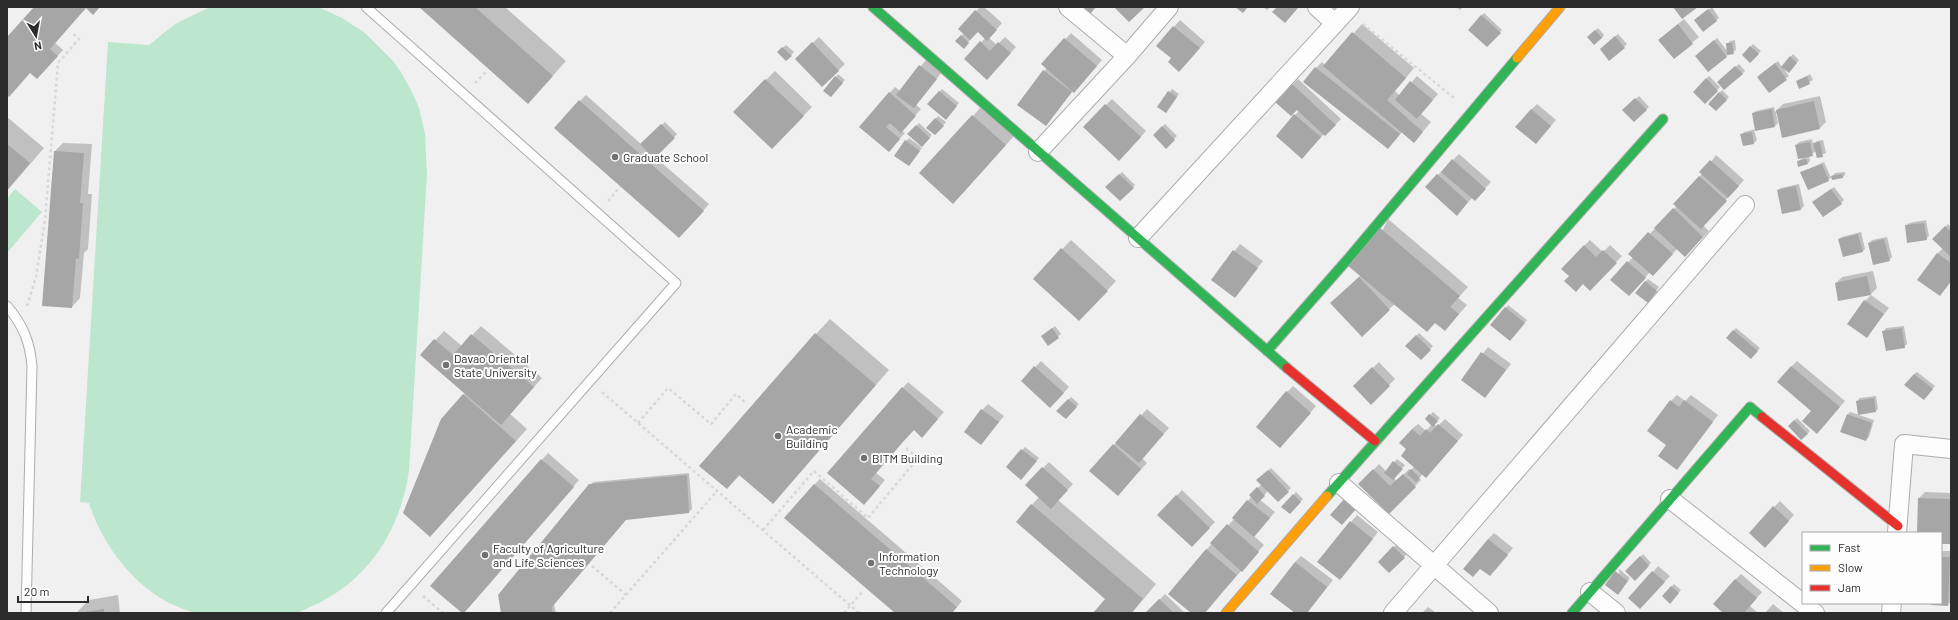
<svg xmlns="http://www.w3.org/2000/svg" width="1958" height="620" font-family="Barlow,sans-serif">
	<rect width="100%" height="100%" fill="#f0f0f0"/>
	<path fill="#bde6ce" d="M210,7h108l24,11 23,15 28,28 8,11 13,24 5,12 6,26 2,40 -18,297c-8,56 -38,106 -90,132 -8,3 -17,9 -25,10 -16,2 -33,0 -49,0 -15,0 -33,3 -48,0 -52,-11 -93,-62 -108,-110l-9,-1 28,-460 41,3 26,-21z
		M15,189l27,23 -35,41v-54z"/>
	<path fill="#0003" d="M35,7h65h-14l-31,36 8,7 -20,22h-13l-23,21v-54z
		M420,7h85l61,54 -24,27z
		M980,7h4l18,16 -13,15 8,7 8,-8 11,10 -23,25 -27,-13 19,-21 -7,-7 -14,16 -7,-6 7,-8 -5,-4z
		M1263,7h8l-4,3z
		M1456,7h7l-3,3z
		M1712,7l7,11 -16,13 -5,-13z
		M1484,13l18,17 -15,16 -6,-30z
		M1684,19l15,18 -25,21 -15,-18z
		M1180,20l25,22 -20,23 -13,-7 -15,-12z
		M1362,24l52,44 -19,23 5,5 17,-20 21,18 -17,20 10,8 -17,20 -12,-10 -8,10 -78,-74 6,-6 3,3z
		M1598,28l6,7 -2,3 -14,-1z
		M1071,33l31,27 -22,25 -7,5 -27,35 -2,-54 3,-3 -4,-4z
		M1618,34l9,10 -3,3 -20,-1z
		M819,37l26,27 -23,22 -26,-27z
		M1717,38l11,14 -1,-8 3,-3 5,-1 1,10 -7,4 -21,17 -9,-18z
		M1753,44l8,7 -11,10 -6,-6z
		M786,45l8,7 -8,8 -8,-8z
		M1793,54l6,6 -8,9 -8,-1 6,8 -20,16 -8,-18 17,-13 4,6z
		M926,60l16,12 -26,33 5,4 -19,22 3,2 -11,12 -34,-19 35,-39 5,4z
		M1739,64l6,7 -3,3 -21,5z
		M775,71l37,36 -31,32 -47,-27z
		M838,74l7,6 -12,13 3,-16z
		M1810,74l3,6 -13,7 -3,-5z
		M1709,76l11,11 -15,15 -11,-10z
		M1298,79l43,40 -16,16 -1,-1 -22,24 -7,-43 4,-4 -23,-9z
		M942,89l17,14 -11,12 -19,-11z
		M1172,89l7,5 -11,15 -10,-2z
		M1722,90l7,7 -13,13 -6,-6z
		M586,95l55,49 24,-22 12,12 -22,23 54,47 -24,27 -105,-130z
		M1639,96l10,11 -15,14 -10,-11z
		M1820,96l6,26 -6,6 -44,-15 2,10 -3,3 -21,4 3,10 -3,3 -10,2 -3,-10 3,-3 12,-3 -3,-16 3,-2 18,-4 1,5 8,-8z
		M1112,99l34,32 -21,23 -41,-27z
		M1537,104l19,16 -15,17 -10,-27z
		M981,107l33,29 -52,58 11,-78z
		M938,116l8,6 -11,12 -8,-6z
		M7,117l37,31 -37,43z
		M919,123l13,12 -12,12 2,1 -11,14 -5,-21 3,-3 11,8 1,-1 -12,-11z
		M1165,124l12,12 -11,11 -12,-12z
		M1812,139l1,6 4,-4 6,-1 3,13 -9,4 -1,-6 -7,5 1,5 -3,3 -9,-2 5,-5 -7,-12 3,-3z
		M63,143l29,1 -4,50h4l-4,55 -4,4 -4,45 -8,9 -17,-156z
		M1459,154l32,28 -11,12 -8,4 -9,10 -25,-33z
		M1716,155l28,25 -41,45 6,6 -18,18 -13,-1 -19,21 -9,3 -15,17 -23,-9 21,-23 -3,-3 47,-48 -3,-2 29,-31z
		M1824,162l7,16 -3,2 -26,-8z
		M1122,172l13,13 -15,15 -13,-13z
		M1845,172v3l-2,2 -11,-1 3,-3z
		M1799,184l5,22 -3,3 -18,4 -5,-23 3,-2z
		M1834,187l10,13 -3,3 -28,-1z
		M1388,219l80,68 -10,11 9,7 -22,25 -9,-8 -41,-18 -6,5 -51,-12 23,-22z
		M1926,220l3,16 -3,3 -20,-13 3,-3z
		M1948,224l3,3v55l-11,13 -3,-41 6,-6 -10,-9z
		M1861,232l4,17 -3,3 -23,-13 3,-2z
		M1887,237l5,20 -3,3 -20,-17 3,-3z
		M1071,240l45,41 -28,30 -54,-32z
		M1590,240l13,12 7,-7 12,11 -32,33 -7,-6 1,-37z
		M1240,244l23,17 -28,35 -23,-16z
		M1873,271l4,17 -6,6 -35,-11 6,-6z
		M1648,279l11,8 -9,12 -5,-17z
		M1871,295l18,13 -23,29 -1,-36z
		M1508,305l19,15 -14,17 -21,-12z
		M830,319l59,51 -116,132 -33,-27 -13,13 89,-154z
		M481,326l61,52 -32,36 17,15 -97,107 12,-117 23,-26 -44,-38 23,-24 18,15z
		M1055,326l6,8 -13,11 -3,-11z
		M1904,326l3,18 -3,3 -20,-16 2,-3z
		M1736,328l24,20 -9,10 -24,-20z
		M1419,333l14,13 -12,13 -14,-13z
		M1488,347l23,17 -26,33 -23,-17z
		M1041,361l28,26 -13,14 -34,-20z
		M1797,361l48,40 -22,25 -10,-15 -22,-44z
		M1379,362l16,17 -24,24 -17,-17z
		M1917,372l18,14 -8,10 -13,-22z
		M908,382l36,30 -16,18 -14,-1 -38,44 9,7 -15,18 -42,-25z
		M1293,386l23,20 -36,41 7,-55z
		M1677,395l8,6 6,-6 27,20 -41,53 -9,-23 3,-44z
		M1876,396l2,13 -3,3 -18,-11 3,-3z
		M1071,397l8,7 -13,14 -8,-7z
		M988,404l16,12 -23,28 1,-34z
		M1147,409l22,19 -27,30 5,5 -23,25 -10,-43z
		M1433,412l7,6 -6,6 3,3 8,-8 18,16 -31,35 -9,4 -4,4 2,2 -32,32 -29,-28 19,-20 8,8 10,-13 8,6 -11,13 3,3 12,-12 2,1 4,-4 -7,-17 4,-20 6,-5 8,7 6,-7 -6,-5z
		M1850,412l24,8 -5,17 -3,3 -18,-26z
		M1797,418l13,13 -8,8 -13,-13z
		M1025,447l14,11 -15,18 -17,-9z
		M548,453l31,27 -110,127 -37,-21z
		M1049,462l24,22 -15,16 98,84 -24,29h-38l12,-14 -89,-77 22,-25 -13,-12z
		M1271,468l20,20 -13,13 -10,-10 -8,9 15,12 -21,24 10,9 -60,68h-11l13,-63 28,-31 17,-22 -1,-2 12,-11 -4,-4z
		M689,473l3,36 -3,3 -63,7 -72,85 2,9h-54l91,-131z
		M820,479l142,122 -10,12h-55l-83,-128z
		M1182,490l33,32 -23,24 -33,-31z
		M1296,492l7,7 -13,14 -7,-6z
		M1925,492l26,1v50h-10v-10h-23l1,-35z
		M1780,501l14,14 -23,25 3,-33z
		M1357,515l21,17 -32,40 -27,-11z
		M1494,533l19,15 -17,21 -8,-30z
		M1397,544l10,10 -18,18 -10,-10z
		M1941,551h10v50l-3,4 -15,-2h8z
		M1643,554l8,9 -16,17 -9,-9z
		M1301,556l32,24 -26,33h-10l-2,-51z
		M1658,566l12,10 -24,26 7,-30z
		M1619,569l11,9 -10,13z
		M1741,574l21,18 -12,14 8,7h-34l12,-34z
		M1674,584l7,6 -8,9 -10,-3z
		M1165,594l20,19h-39z
		M118,595l2,18h-44l13,-13z
		M1773,604l11,9h-19z
		M1428,607l8,6h-14z"/>
	<path fill="#a6a6a6" d="M34,7h66l-7,8 -7,-7 -36,41 8,7 -21,23 -7,-6 -21,24 -2,-2v-58z
		M419,7h56l78,69 -25,28z
		M1082,7h14l-6,7z
		M1114,7h29l1,1 -15,14z
		M1235,7h13l-5,6z
		M1277,7h20l1,1 -13,15 -13,-11z
		M1673,7h25l-16,12z
		M1708,9l9,12 -14,11 -9,-12z
		M975,10l22,20 -10,11 -9,-9 -8,8 -12,-11z
		M1481,15l20,18 -14,14 -19,-17z
		M1678,24l15,20 -19,15 -16,-19z
		M1173,26l27,22 -21,24 -11,-10 3,-4 -15,-12z
		M1595,30l7,8 -8,7 -7,-8z
		M1352,32l54,46 -19,22 36,32 -9,11 -91,-77z
		M961,35l8,8 -5,6 -9,-8z
		M1615,36l10,12 -16,13 -9,-12z
		M1064,38l33,28 -23,27 -33,-29z
		M1714,40l13,17 -19,15 -13,-16z
		M980,41l10,10 8,-9 13,11 -24,27 -23,-21z
		M812,42l27,29 -17,16 -27,-28z
		M1726,43h6l2,11 -7,1z
		M1750,46l9,8 -9,9 -8,-8z
		M782,47l10,9 -6,5 -9,-9z
		M1790,56l7,7 -8,10 -8,-6z
		M1775,63l12,17 -18,13 -12,-16z
		M919,65l18,14 -23,29 -18,-13z
		M1735,66l8,8 -19,16 -7,-8z
		M1315,67l85,67 -12,15 -85,-67z
		M1043,70l29,22 -26,34 -29,-21z
		M835,76l8,7 -12,14 -8,-6z
		M1807,76l3,8 -11,5 -3,-8z
		M1706,78l12,13 -13,13 -12,-12z
		M765,79l39,37 -32,33 -39,-37z
		M1410,81l23,19 -16,19 -22,-19z
		M1292,84l44,41 -11,11 -28,-26 -6,6 -16,-14z
		M939,91l18,15 -11,14 -19,-16z
		M1168,91l9,6 -11,16 -9,-6z
		M889,92l27,24 -15,17 -11,-10 -4,4 14,12 -11,13 -30,-25z
		M1719,92l8,8 -11,11 -8,-7z
		M1635,98l12,12 -13,12 -12,-12z
		M579,100l125,111 -25,27 -125,-110z
		M1814,101l6,28 -38,9 -6,-28z
		M1105,104l36,33 -22,24 -36,-34z
		M1531,109l20,17 -15,18 -21,-17z
		M1772,109l3,18 -20,4 -3,-18z
		M1294,114l27,23 -19,22 -26,-23z
		M972,115l34,30 -53,59 -34,-31z
		M935,118l9,8 -9,9 -9,-7z
		M661,124l14,14 -21,21 -14,-15z
		M916,125l14,13 -8,9 -15,-13z
		M1162,126l13,14 -9,9 -13,-14z
		M1752,132l2,12 -11,2 -3,-12z
		M905,140l15,11 -11,15 -15,-10z
		M1810,142l3,14 -15,3 -3,-14z
		M1820,142l3,15 -6,1 -4,-15z
		M7,144l23,19 -23,27z
		M54,151l30,2 -4,50h3l-4,56 -3,-1 -4,50 -30,-2z
		M1452,159l34,30 -11,12 -34,-29z
		M1806,159l2,5 -10,3 -1,-6z
		M1710,160l29,26 -11,12 -29,-26z
		M1822,164l7,17 -21,9 -8,-18z
		M1119,174l15,14 -14,13 -15,-14z
		M1437,174l31,28 -11,14 -32,-29z
		M1842,174l1,4 -11,2 -1,-4z
		M1699,176l28,25 -26,28 -28,-25z
		M1796,186l5,24 -19,4 -5,-24z
		M1831,189l11,15 -19,13 -11,-15z
		M1673,208l30,29 -18,20 -31,-29z
		M1924,223l3,17 -20,3 -2,-18z
		M1945,226l6,6v25l-19,-18z
		M1379,227l81,69 -10,11 9,7 -14,17 -10,-8 -8,9 -80,-67z
		M1648,232l25,22 -20,22 -25,-22z
		M1858,234l5,18 -20,5 -5,-18z
		M1884,239l6,22 -17,4 -5,-22z
		M1584,245l12,12 7,-7 14,13 -27,28 -7,-7 -7,8 -12,-11 5,-5 -8,-7z
		M1061,248l47,43 -29,30 -46,-42z
		M1233,250l25,18 -23,30 -24,-18z
		M1937,253l14,10v18l-11,15 -23,-16z
		M1627,261l19,17 -17,18 -19,-16z
		M1867,276l4,19 -33,6 -3,-18z
		M1359,277l31,33 -28,27 -32,-34z
		M1645,281l12,10 -9,12 -13,-10z
		M1864,300l20,14 -17,24 -20,-14z
		M1505,307l20,16 -15,18 -20,-16z
		M1052,328l7,10 -11,8 -7,-10z
		M1902,328l3,20 -19,3 -4,-20z
		M1733,330l25,21 -7,8 -25,-21z
		M815,333l61,52 -103,119 -34,-29 -12,14 -28,-23z
		M471,334l63,53 -33,38 -81,-70 14,-16 19,16z
		M1416,335l15,15 -10,10 -16,-14z
		M1481,352l25,18 -21,28 -24,-18z
		M1034,366l30,27 -14,15 -29,-27z
		M1791,366l49,41 -23,27 -15,-13 9,-10 -34,-29z
		M1372,367l18,19 -19,19 -18,-19z
		M1914,374l19,15 -9,11 -20,-15z
		M902,387l36,32 -16,19 -8,-8 -13,14 -30,35 9,7 -16,19 -37,-32z
		M1286,391l25,22 -31,35 -24,-21z
		M463,394l53,47 -86,96 -27,-24 38,-94z
		M1874,398l2,14 -18,3 -2,-14z
		M1068,399l9,8 -11,12 -10,-8z
		M1670,400l9,7 5,-7 29,22 -36,48 -19,-14 8,-11 -19,-14z
		M981,409l18,13 -18,23 -17,-13z
		M1140,414l24,20 -25,29 -24,-20z
		M1429,414l9,7 -5,6 -8,-8z
		M1847,414l25,9 -6,18 -26,-9z
		M1794,420l14,14 -7,6 -13,-14z
		M1438,424l20,17 -32,37 -25,-22 5,-7 -7,-6 13,-14 8,7 6,-7 4,4z
		M1113,444l28,25 -23,27 -29,-25z
		M1021,449l16,12 -16,19 -15,-13z
		M541,459l33,28 -110,126h-2l-32,-27z
		M1393,461l10,8 -10,11 -9,-7z
		M1042,467l26,23 -17,19 -26,-24z
		M1373,469l17,17 13,-12 13,13 -27,27 -31,-30z
		M1411,469l9,9 -4,4 -9,-8z
		M1268,470l21,22 -11,10 -22,-22z
		M687,475l2,38 -63,7 -74,87 1,6h-52l-3,-18 91,-111z
		M814,484l143,123 -5,6h-57l-111,-95z
		M1257,487l8,9 -8,8 -8,-9z
		M1293,494l8,8 -11,12 -9,-7z
		M1176,495l34,33 -18,19 -35,-32z
		M1345,498l12,10 -15,17 -12,-10z
		M1918,498l33,1v45h-10v-11h-24z
		M1247,500l23,18 -16,19 -22,-19z
		M1031,504l112,95 -12,14h-38l12,-14 -89,-77z
		M1773,506l16,15 -24,27 -16,-15z
		M1350,521l23,18 -33,41 -23,-18z
		M1227,524l32,28 -17,20 -32,-29z
		M1488,539l20,16 -18,21 -10,-7 -7,8 -10,-8z
		M1393,546l12,12 -16,15 -11,-11z
		M1206,549l31,26 -32,38h-14l-23,-19z
		M1640,556l9,10 -14,15 -10,-10z
		M1941,557h9l-2,49 -17,-1 1,-2h9z
		M1295,562l32,25 -20,26h-12l-25,-19z
		M1615,571l13,10 -10,14 -13,-10z
		M1652,571l13,11 -25,27 -12,-11z
		M1735,579l22,19 -13,15h-21l-10,-9z
		M1671,586l8,7 -9,11 -8,-8z
		M1159,599l15,14h-29z
		M104,609v4h-19v-1z"/>
	<g fill="none" stroke-linecap="round" stroke-linejoin="round">
		<defs>
			<path id="lane" d="M366,7l310,276 -290,330
				M7,306c16,19 23,36 25,60l-6,247"/>
			<path id="street" d="M1068,7l59,49
				M1317,7l18,16
				M1038,152l89,-96 42,-49
				M1138,238l212,-231
				M1339,483l150,130
				M1670,499l145,114
				M1897,533l7,-89 47,5
				M1590,592l26,21
				M1393,613l352,-408
				M1891,613l1,-10"/>
			<path id="fast" d="M873,7l414,361
				M1267,351l80,-91 170,-202
				M1327,496l336,-377
				M1572,613l178,-206 12,10"/>
			<path id="slow" d="M1517,58l43,-51
				M1226,613l101,-117"/>
			<path id="jam" d="M1287,368l88,73
				M1762,417l136,109"/>
		</defs>
		<use href="#lane" stroke="#acacac" stroke-width="11"/>
		<use href="#street" stroke="#acacac" stroke-width="20"/>
		<use href="#fast" stroke="#acacac" stroke-width="11"/>
		<use href="#slow" stroke="#acacac" stroke-width="11"/>
		<use href="#jam" stroke="#acacac" stroke-width="11"/>
		<path stroke="#d8d8d9" stroke-width="2.5" stroke-dasharray="3 3" stroke-linecap="butt" d="M1363,24l91,74
			M475,83l12,-12
			M608,201l12,-14
			M27,306l9,-29 9,-57 13,-157 21,-24 -8,-7
			M602,392l257,221
			M638,423l30,-35 43,36 25,-30 11,10
			M763,530l51,-59 54,47 50,-60 -12,-10
			M592,566l34,29
			M423,596l20,17
			M610,613l107,-122
			M844,613l19,-22
			M962,613h1"/>
		<use href="#lane" stroke="#fdfdfd" stroke-width="9"/>
		<use href="#street" stroke="#fdfdfd" stroke-width="18"/>
		<use href="#fast" stroke="#30b455" stroke-width="9"/>
		<use href="#slow" stroke="#ff9f0a" stroke-width="9"/>
		<use href="#jam" stroke="#e5322d" stroke-width="9"/>
	</g>
	<g fill="#717171" stroke="#fdfdfe" stroke-width="1.5">
		<circle cx="615" cy="157" r="4"/>
		<circle cx="446" cy="365" r="4"/>
		<circle cx="778" cy="436" r="4"/>
		<circle cx="864" cy="458" r="4"/>
		<circle cx="485" cy="555" r="4"/>
		<circle cx="871" cy="563" r="4"/>
	</g>
	<g text-anchor="middle" dominant-baseline="central" stroke-width="4" stroke-linejoin="round" paint-order="stroke">
		<g font-size="12" fill="#2c2c2d" stroke="#fdfdfe" text-anchor="start">
			<text x="623" y="157">Graduate School</text>
			<text x="454" y="358">Davao Oriental<tspan x="454" dy="14">State University</tspan></text>
			<text x="786" y="429">Academic<tspan x="786" dy="14">Building</tspan></text>
			<text x="872" y="458">BITM Building</text>
			<text x="493" y="548">Faculty of Agriculture<tspan x="493" dy="14">and Life Sciences</tspan></text>
			<text x="879" y="556">Information<tspan x="879" dy="14">Technology</tspan></text>
		</g>
	</g>
	<rect width="1958" height="620" fill="none" stroke="#2c2c2d" stroke-width="16"/>
	<rect x="1802" y="532" width="140" height="72" fill="#fdfdfe" stroke="#a9a9aa"/>
	<rect x="1810" y="545" width="20" height="6" fill="#30b455" stroke="#a9a9aa"/>
	<text x="1838" y="552" font-size="12" fill="#2c2c2d">Fast</text>
	<rect x="1810" y="565" width="20" height="6" fill="#ff9f0a" stroke="#a9a9aa"/>
	<text x="1838" y="572" font-size="12" fill="#2c2c2d">Slow</text>
	<rect x="1810" y="585" width="20" height="6" fill="#e5322d" stroke="#a9a9aa"/>
	<text x="1838" y="592" font-size="12" fill="#2c2c2d">Jam</text>
	<g transform="translate(36 36) rotate(169)" stroke="#fdfdfe" stroke-width="3" paint-order="stroke">
	<path d="M0-3L7 15L0 10L-7 15Z" fill="#2c2c2d"/>
	<text y="-6" font-size="11" font-weight="bold" text-anchor="middle" fill="#2c2c2d">N</text>
	</g>
	<path d="M18 596v6h70v-6" fill="none" stroke="#2c2c2d" stroke-width="2"/>
	<text x="24" y="596" font-size="12" fill="#2c2c2d" stroke="#fdfdfe" stroke-width="3" paint-order="stroke">20 m</text>
</svg>
